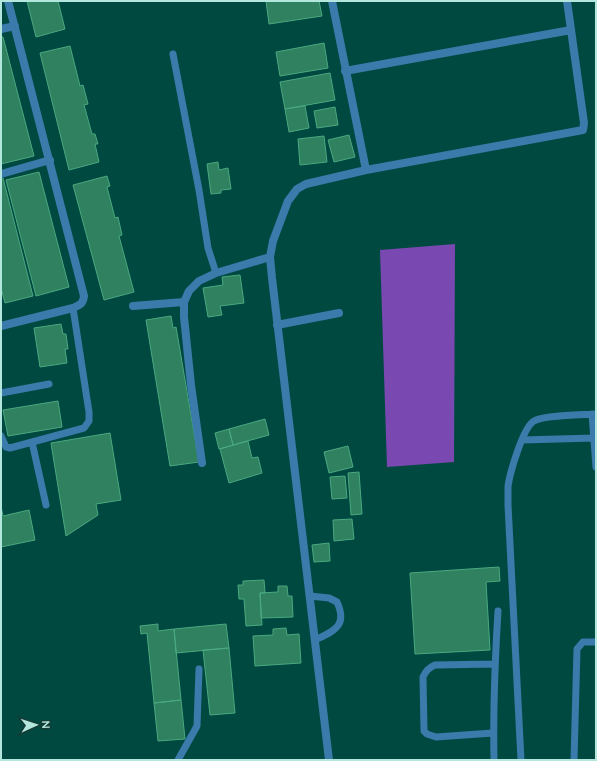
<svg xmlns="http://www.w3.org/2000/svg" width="597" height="761" font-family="Quicksand,sans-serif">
	<rect width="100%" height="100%" fill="#004941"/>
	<path fill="#7949b1" d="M455,244l-1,218 -67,5 -7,-217z"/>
	<path fill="#2f815f" stroke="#4aa980" d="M27,1h31l7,28 -29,8z
		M266,1h53l3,15 -53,8z
		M1,37h2l31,119 -33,8z
		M324,43l4,25 -48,8 -4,-24z
		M70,46l10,40 3,-1 5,19 -4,1 8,29h3l3,10h-3l4,18 -30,8 -29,-117z
		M330,73l5,27 -50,9 -5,-27z
		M305,106l4,22 -20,4 -4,-23z
		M335,107l3,18 -21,3 -3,-17z
		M349,135l6,22 -21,5 -6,-22z
		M324,136l3,26 -27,3 -2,-26z
		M218,162l1,8 9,-2 3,21 -10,1v3l-10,1 -4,-30z
		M39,172l30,115 -33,9 -30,-116z
		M107,176l3,10 -3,1 8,31 3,-1 4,18 -3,1 15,56 -30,8 -31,-115z
		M3,178l30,118 -28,7 -4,-15v-109z
		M240,275l4,28 -24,3 2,9 -14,2 -5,-29 20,-3 -1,-8z
		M171,316l2,12 3,-1 23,135 -29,4 -24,-146z
		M61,324l2,10h3l2,15h-3l2,14 -27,4 -6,-39z
		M58,401l4,26 -54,9 -5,-26z
		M265,419l4,16 -36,10 -4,-16z
		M229,429l4,16 -14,4 -4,-16z
		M110,433l11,67 -25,4 2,11 -32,21 -15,-93z
		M248,441l4,17 6,-1 4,16 -33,10 -9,-34z
		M348,446l5,21 -24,6 -5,-21z
		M359,472l3,42 -11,1 -3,-42z
		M345,476l2,22 -15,1 -2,-22z
		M1,506l2,10 26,-6 6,30 -34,7z
		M352,519l2,20 -20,2 -1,-21z
		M329,543l1,18 -16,1 -2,-17z
		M499,567l1,14 -14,1 4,68 -75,4 -5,-81z
		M264,580l1,13h-5l2,32 -16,1 -2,-27h-5l-1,-14h5v-4z
		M278,586h9l1,10h4l1,21 -32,1 -1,-25 18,-1z
		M158,624v7l16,-2 7,71 -27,3 -7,-70 -6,1 -1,-8z
		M226,624l3,24 -53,5 -2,-24z
		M286,628l1,7 12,-1 2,29 -46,3 -2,-30 20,-1v-6z
		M229,648l6,65 -25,2 -7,-65z
		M181,700l4,39 -27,2 -4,-38z"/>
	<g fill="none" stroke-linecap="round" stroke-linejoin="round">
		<path stroke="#3a7bab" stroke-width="7" d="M173,54l26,136 9,58 8,25
			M1,393l48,-9
			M592,414l4,53
			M1,436l5,11 4,1 74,-20 5,-7v-9l-16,-104
			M522,440l72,-2
			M32,442l14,63
			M310,596l19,2 8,4c11,24 -3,29 -22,38
			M493,733l-57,4 -9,-3 -3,-3 -1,-54c3,-6 5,-9 12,-12l60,-1
			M178,760l19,-34 2,-57
			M494,760c-1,-50 1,-100 4,-149
			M521,760l-13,-255c0,-6 0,-13 0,-19 2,-13 15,-59 26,-65 10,-6 49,-6 62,-7
			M574,760l3,-111 6,-7h13"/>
		<path stroke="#3a7bab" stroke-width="8" d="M332,1l34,169
			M1,29l14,-3
			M345,71l226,-41
			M1,174l49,-14
			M133,306l51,-4
			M277,325l62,-12
			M1,326l72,-18c7,-3 10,-4 11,-12l-76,-295
			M202,463l-11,-78 -7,-68v-15l5,-11 10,-10 17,-8 54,-16
			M329,760l-57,-482 -2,-21 3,-16 15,-40 9,-12 9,-5 60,-14 217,-40 1,-7 -17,-122"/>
	</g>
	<rect width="597" height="761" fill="none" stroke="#b3e6dd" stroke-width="4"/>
	<g transform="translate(36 725) rotate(87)" stroke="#153b35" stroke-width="3" paint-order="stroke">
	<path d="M0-3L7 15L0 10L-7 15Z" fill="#b3e6dd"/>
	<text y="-6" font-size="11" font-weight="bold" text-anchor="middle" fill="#b3e6dd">N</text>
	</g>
</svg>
